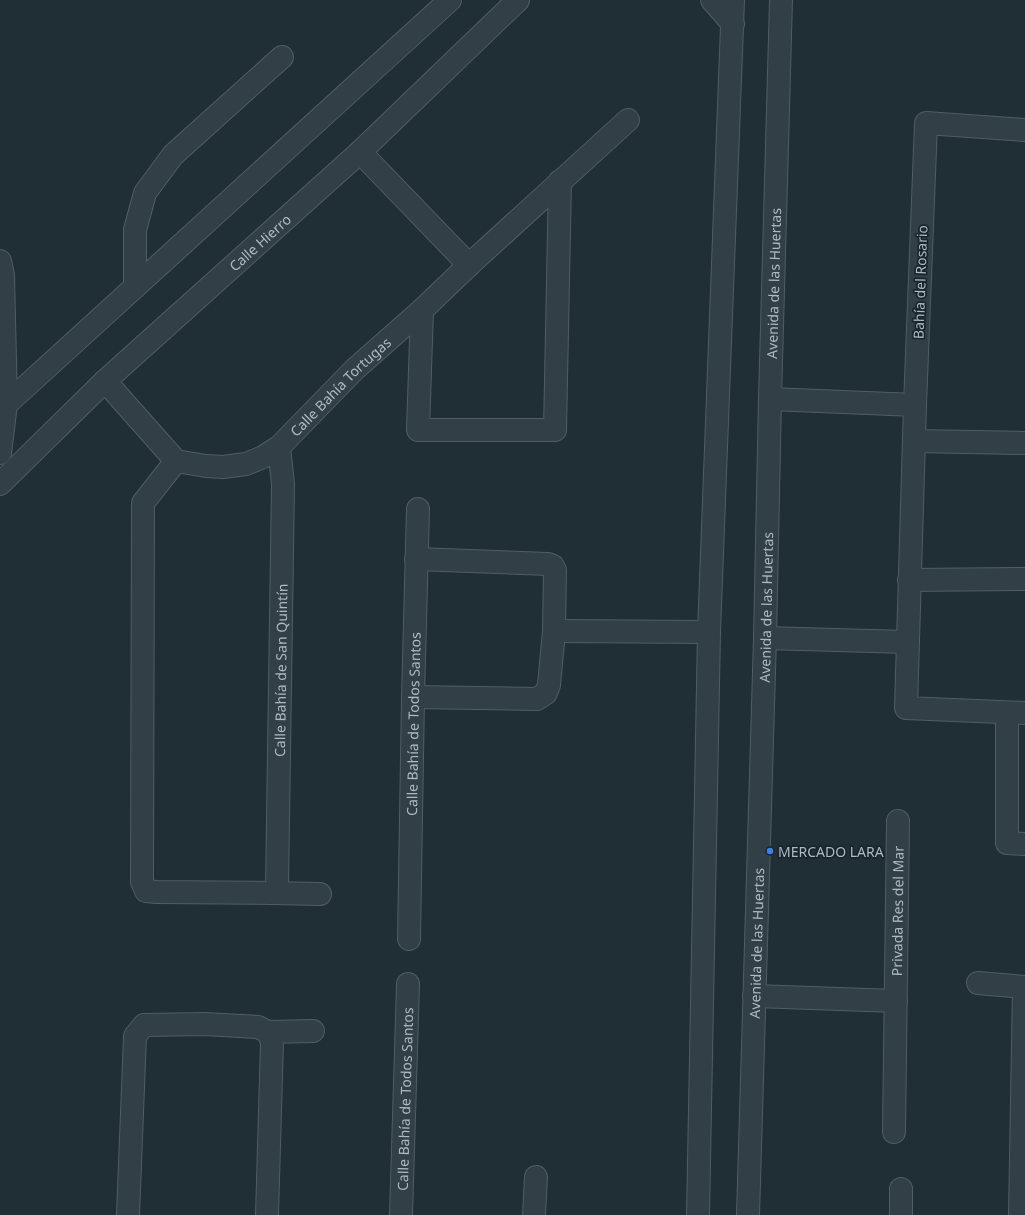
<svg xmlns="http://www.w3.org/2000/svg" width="1025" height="1215" font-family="'Noto Sans',sans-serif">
	<rect width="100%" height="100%" fill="#202e35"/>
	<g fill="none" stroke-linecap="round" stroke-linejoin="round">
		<defs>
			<g id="minor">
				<path d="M712,0l21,24"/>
				<path d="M1025,130l-99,-7 -11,282 -9,303 119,5"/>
				<path d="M360,152l109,113"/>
				<path d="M0,261l3,14 3,129 -6,49"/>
				<path d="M135,286v-56l10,-37 28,-38 109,-98"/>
				<path d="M422,310l-4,120h137l5,-249"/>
				<path id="s1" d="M105,381l71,80 30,5 17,1 23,-3 17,-7 16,-10 76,-78 67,-59 47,-45 159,-145"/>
				<path d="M770,399l145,6"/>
				<path d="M0,410l450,-410"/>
				<path d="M914,441l111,2"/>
				<path d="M176,461l-33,42 -1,379 4,9 10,1 117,1 47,1"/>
				<path id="s2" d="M0,484l105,-103 255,-229 158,-152"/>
				<path d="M909,580l116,-1"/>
				<path d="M554,631l155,1"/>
				<path d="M765,638l142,4"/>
				<path d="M413,697l124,2 9,-6 3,-8 5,-54 1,-61 -2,-4 -5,-2 -132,-5"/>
				<path d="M1007,713v130l18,1"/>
				<path id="s3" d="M273,893l4,-6 6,-403 -4,-37"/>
				<path id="s4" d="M409,939l4,-242 5,-188"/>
				<path d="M978,983l47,4"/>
				<path d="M754,996l142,5"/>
				<path d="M268,1032l45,-1"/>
				<path id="s5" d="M894,1132l4,-311"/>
				<path d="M901,1189v26"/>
				<path d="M128,1215l7,-179 9,-11 60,-1 54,3 10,5 4,10 -5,173"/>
				<path id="s6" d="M401,1215l7,-231"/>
				<path d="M534,1215l2,-38"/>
				<path d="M698,1215l11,-583 24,-632"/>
				<path id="s7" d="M748,1215l17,-577 5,-239 11,-399"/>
				<path d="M1020,1215l4,-228"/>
			</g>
		</defs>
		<use href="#minor" stroke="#515d64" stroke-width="24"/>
		<use href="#minor" stroke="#333f46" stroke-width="22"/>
	</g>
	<circle fill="#3f7fe0" stroke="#19242b" stroke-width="1.5" cx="770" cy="851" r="4"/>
	<g text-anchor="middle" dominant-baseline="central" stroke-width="3.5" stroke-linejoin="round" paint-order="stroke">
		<g font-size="14" fill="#adbac3" stroke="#19242b">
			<text stroke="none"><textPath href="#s2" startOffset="355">Calle Hierro</textPath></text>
			<text transform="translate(920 282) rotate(-88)">Bahía del Rosario</text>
			<text stroke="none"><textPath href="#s7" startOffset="932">Avenida de las Huertas</textPath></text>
			<text stroke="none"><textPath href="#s1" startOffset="301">Calle Bahía Tortugas</textPath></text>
			<text stroke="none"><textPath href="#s7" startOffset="608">Avenida de las Huertas</textPath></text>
			<text stroke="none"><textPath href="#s3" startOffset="224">Calle Bahía de San Quintín</textPath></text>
			<text stroke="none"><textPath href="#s4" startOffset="215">Calle Bahía de Todos Santos</textPath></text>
			<text stroke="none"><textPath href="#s5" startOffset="221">Privada Res del Mar</textPath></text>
			<text stroke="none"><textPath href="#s7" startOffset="272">Avenida de las Huertas</textPath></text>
			<text stroke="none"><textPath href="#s6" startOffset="116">Calle Bahía de Todos Santos</textPath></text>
		</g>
		<g font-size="14" fill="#adbac3" stroke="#19242b" text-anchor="start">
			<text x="778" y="851">MERCADO LARA</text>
		</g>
	</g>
</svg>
